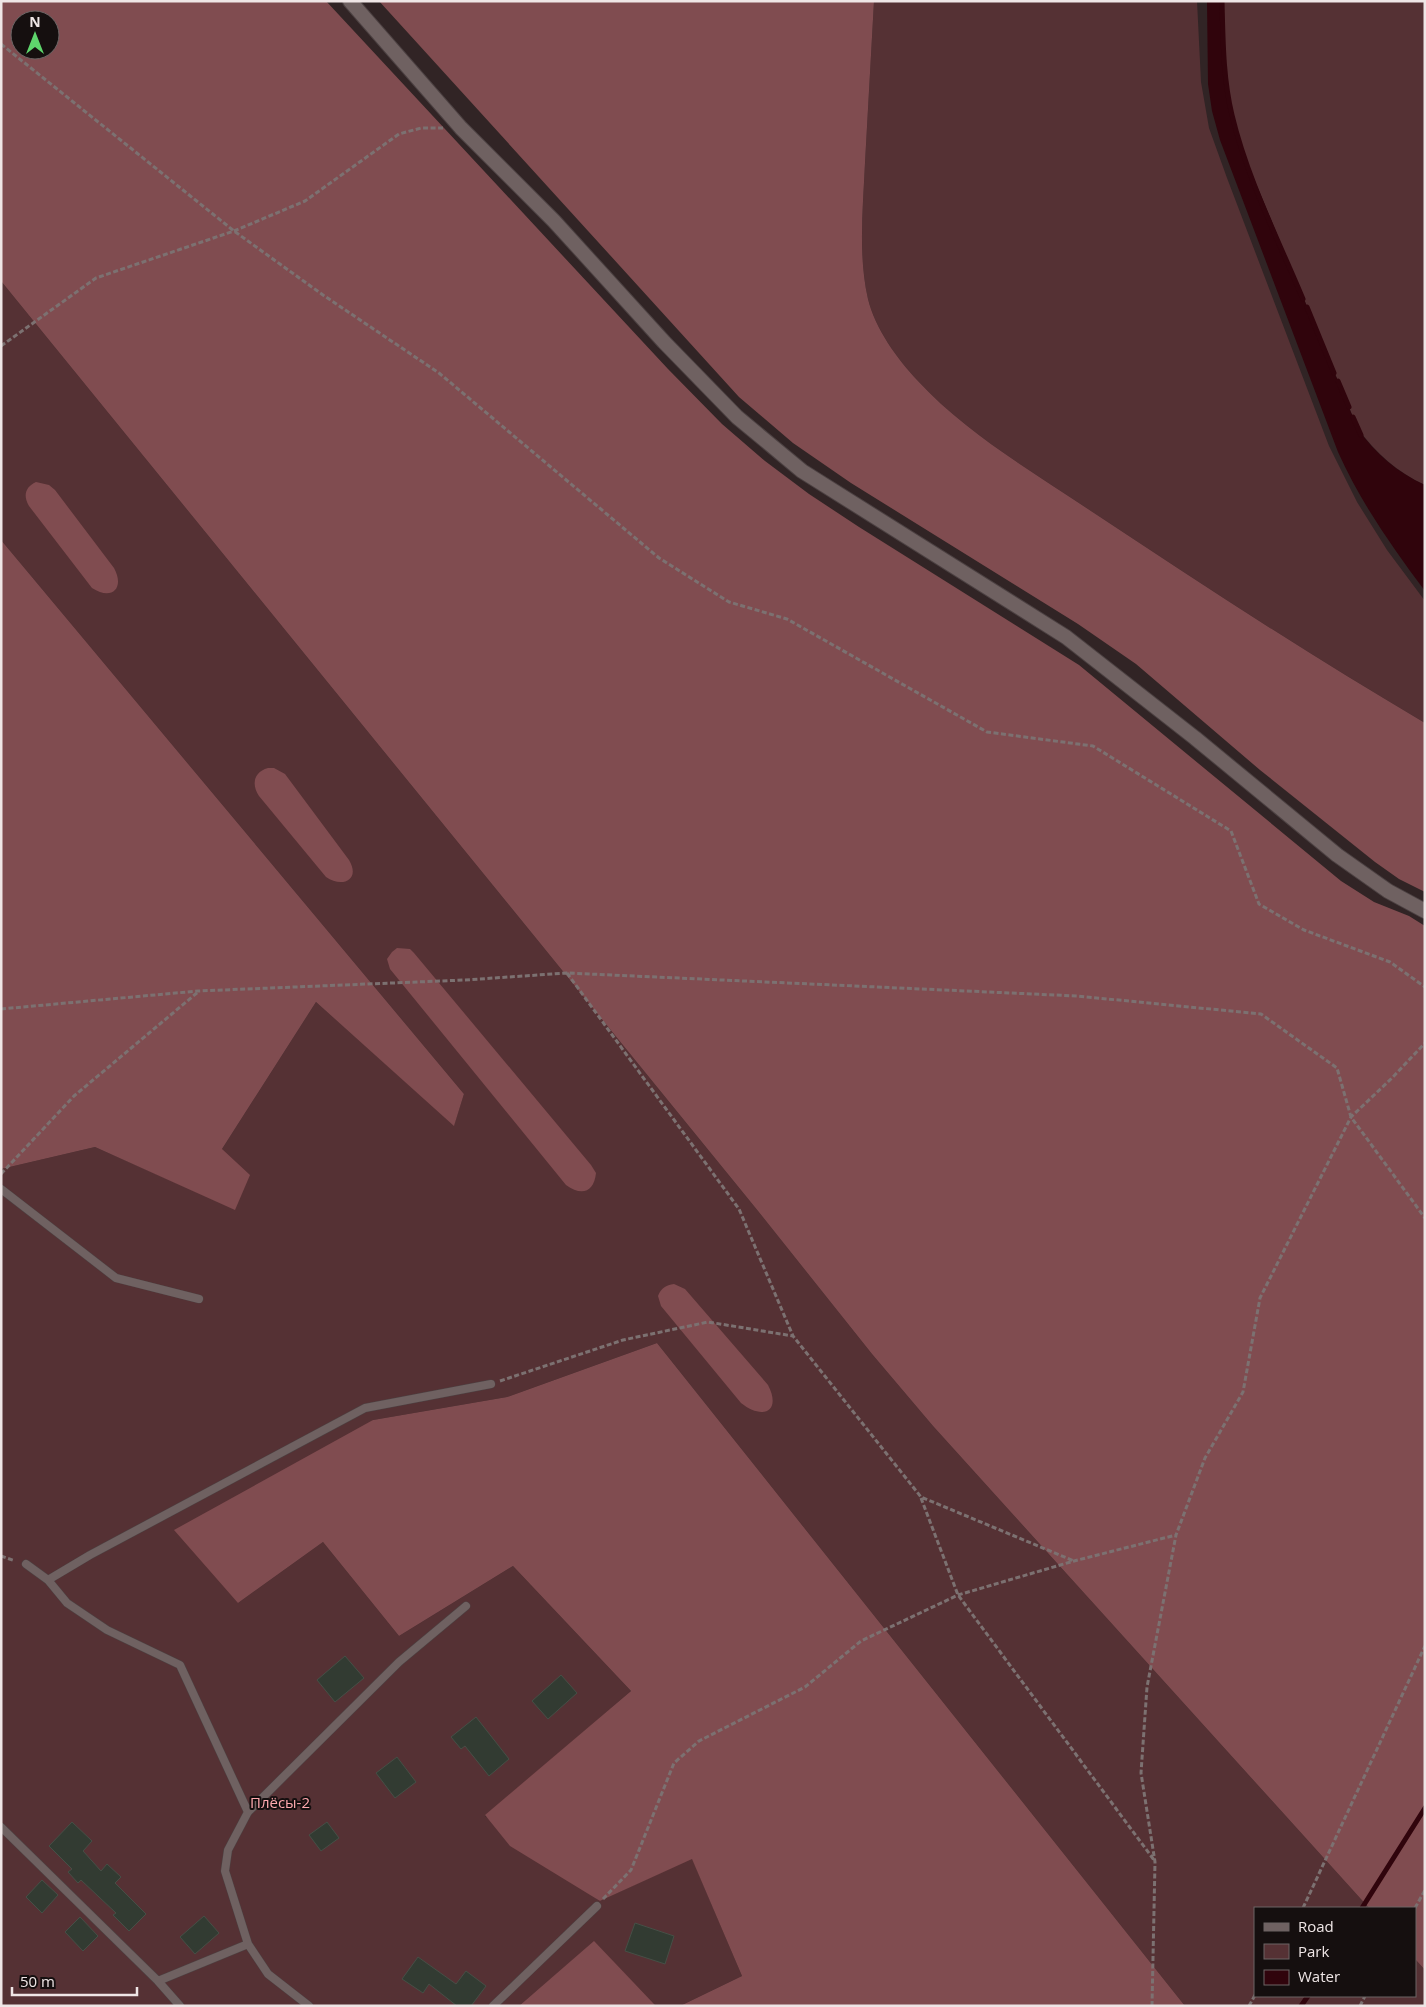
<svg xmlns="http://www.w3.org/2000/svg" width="1426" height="2007" font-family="'Open Sans',sans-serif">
	<rect width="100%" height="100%" fill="#312425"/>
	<path fill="#553134" d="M874,1h323l4,81 8,46 18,50 102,268 28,56 30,48 38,51v122c-114,-67 -224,-139 -334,-212 -59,-40 -124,-77 -173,-130 -21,-22 -43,-53 -50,-82 -10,-44 -5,-91 -3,-136 3,-54 6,-108 9,-162z
		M1222,1h203v484c-28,-13 -48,-31 -67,-56l-116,-279 -11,-36 -5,-39z
		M1,281l757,930 114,143 61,72 436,482h-114v88h160v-37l10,11v36h-240l-528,-663 -150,54 -134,23 -135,183 85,-61 76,94 114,-70 118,125 -146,125 115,85 92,-43 50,118 -62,30h-24l-62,-64 -75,64h-518v-837l94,-22 140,62 -13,-60 94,-147 138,123 10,-31 -463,-554z"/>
	<path fill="#804c50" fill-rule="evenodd" d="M1,1h325l342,368 54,55 43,37 44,33 50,33 220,138 262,216 33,21 35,14 16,10v1044l-10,-11v-51h-46l-436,-482 -61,-72 -114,-143 -757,-930zM20,20h30v30h-30z
		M379,1h495c-3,54 -6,108 -9,162 -2,45 -7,92 3,136 7,29 29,60 50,82 49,53 114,90 173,130 110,73 220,145 334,212v169l-26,-13 -24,-17 -115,-92 -124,-106 -58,-40 -227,-141 -58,-40 -54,-46z
		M36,482l13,3 6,5 59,78c11,20 -2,33 -22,20l-63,-82c-6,-10 -4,-19 7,-24z
		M1,540l463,554 -10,32 -138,-124 -94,147 28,26 -15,35 -140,-63 -94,22z
		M268,768h6l11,6 64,86c12,20 -7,28 -23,17l-67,-81c-8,-12 -5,-24 9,-28z
		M397,948l13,1 4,4 177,212 5,8c-2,20 -15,23 -30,12l-176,-216 -3,-10 5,-7z
		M674,1284l11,5 83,96c14,27 -6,35 -27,18l-80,-97 -3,-10c3,-8 8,-11 16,-12z
		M657,1343l528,663h-505l62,-30 -50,-117 -92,42 -90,-55 -25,-31 146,-124 -118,-125 -114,70 -76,-94 -85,61 -64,-73 199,-110 134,-23z
		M594,1941l62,65h-137z"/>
	<path fill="#30040c" d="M1207,1h15l4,74 5,39 11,36 116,279c18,25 39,43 67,56v106c-33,-44 -64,-88 -87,-139l-118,-312 -8,-29 -4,-27z"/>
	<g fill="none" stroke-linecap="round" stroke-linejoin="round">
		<path stroke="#30040c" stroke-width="5" d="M1222,1c1,38 1,77 10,114 15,63 46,124 71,184
			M1307,307l27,66
			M1338,381l11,26
			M1353,417l8,18
			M1362,1908l63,-100
			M1301,2006l7,-10"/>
	</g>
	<path fill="#323b32" stroke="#464f46" d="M345,1656l19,22 -29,24 -18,-22z
		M561,1675l16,18 -29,26 -16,-18z
		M476,1717l33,42 -20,17 -24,-30 -4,3 -10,-12z
		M397,1757l19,25 -21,16 -19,-25z
		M72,1822l20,19 -9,10 18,20 6,-7 14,13 -6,6 31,31 -17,17 -16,-16 3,-2 -35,-33 -3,3 -10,-11 4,-3 -23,-23z
		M327,1822l12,16 -18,13 -12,-16z
		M42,1880l16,15 -16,18 -16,-16z
		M204,1916l15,17 -24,21 -15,-17z
		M80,1917l18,19 -15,15 -18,-19z
		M635,1923l39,13 -9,28 -40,-13z
		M418,1957l38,27 10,-13 20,15 -15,20h-14l-28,-22 -6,9 -21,-14z"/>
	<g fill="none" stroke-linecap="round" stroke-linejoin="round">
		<defs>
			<path id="service" d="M1,1189l115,89 83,21
				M26,1564l22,16 19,23 40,27 73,35 68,147
				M48,1580l42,-25 275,-147 126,-24
				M1,1827l157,154 90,-37 20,30 41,32
				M248,1944l-23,-73 3,-21 20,-38 151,-150 67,-56
				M158,1981l22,25
				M493,2006l104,-100"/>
			<path id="minor" d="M350,1l111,127 93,93 110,121 73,75 65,54 264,166 129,101 142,117 51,36 37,20"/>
		</defs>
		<use href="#service" stroke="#4c4142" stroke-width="9"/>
		<use href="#minor" stroke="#4c4142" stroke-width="16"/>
		<path stroke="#7c7171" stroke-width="3" stroke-dasharray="5 2.5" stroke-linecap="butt" d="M1,44l233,187 89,64 116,78 220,185 70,44 58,17 200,113 106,14 138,85 28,73 45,26 86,32 35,25
			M1,346l95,-68 138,-47 71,-30 94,-67 22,-6h22
			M567,973l172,236 54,127
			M1,1009l197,-18 267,-11 102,-7 510,23 184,18 76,54 14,49 74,101
			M1,1174l73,-78 124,-104
			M500,1381l123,-41 85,-18 85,14 128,161 153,64
			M921,1498l37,97 196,265
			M1,1556l14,5
			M603,1899l28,-29 43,-107 25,-22 106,-54 56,-46 97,-46 116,-34 102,-26
			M1303,1908l122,-262
			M1415,1908l10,-18
			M1152,2006l3,-144 -14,-89 6,-86 29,-152 29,-77 38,-66 17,-94 91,-181 41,-39 33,-35
			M1249,2006l6,-11
			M1360,2006l5,-10"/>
		<use href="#service" stroke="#6f6161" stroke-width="8"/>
		<use href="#minor" stroke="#6f6161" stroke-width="14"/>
	</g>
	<g text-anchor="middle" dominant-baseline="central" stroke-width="4" stroke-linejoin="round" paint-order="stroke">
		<g font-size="15" fill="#ffa9af" stroke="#150f0f">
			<text x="280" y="1802">Плёсы-2</text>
		</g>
	</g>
	<rect width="1426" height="2007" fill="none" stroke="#efe6e6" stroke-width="5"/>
	<rect x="1254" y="1907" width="162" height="90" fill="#150f0f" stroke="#6c6565"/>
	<rect x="1264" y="1923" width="25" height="8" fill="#6f6161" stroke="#6c6565"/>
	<text x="1298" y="1932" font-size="15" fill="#efe6e6">Road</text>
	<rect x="1264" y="1944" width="25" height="15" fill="#553134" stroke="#6c6565"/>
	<text x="1298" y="1957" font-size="15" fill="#efe6e6">Park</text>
	<rect x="1264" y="1970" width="25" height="15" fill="#30040c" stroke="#6c6565"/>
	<text x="1298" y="1982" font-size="15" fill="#efe6e6">Water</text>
	<g transform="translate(35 35)"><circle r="24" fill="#150f0f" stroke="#6c6565"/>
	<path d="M0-4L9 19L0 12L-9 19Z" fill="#5ed56c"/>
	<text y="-8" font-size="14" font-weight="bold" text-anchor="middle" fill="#efe6e6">N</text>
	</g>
	<path d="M12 1987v8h125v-8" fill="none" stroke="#efe6e6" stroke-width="2.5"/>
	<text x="20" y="1987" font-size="15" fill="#efe6e6" stroke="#150f0f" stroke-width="4" paint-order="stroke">50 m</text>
</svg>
